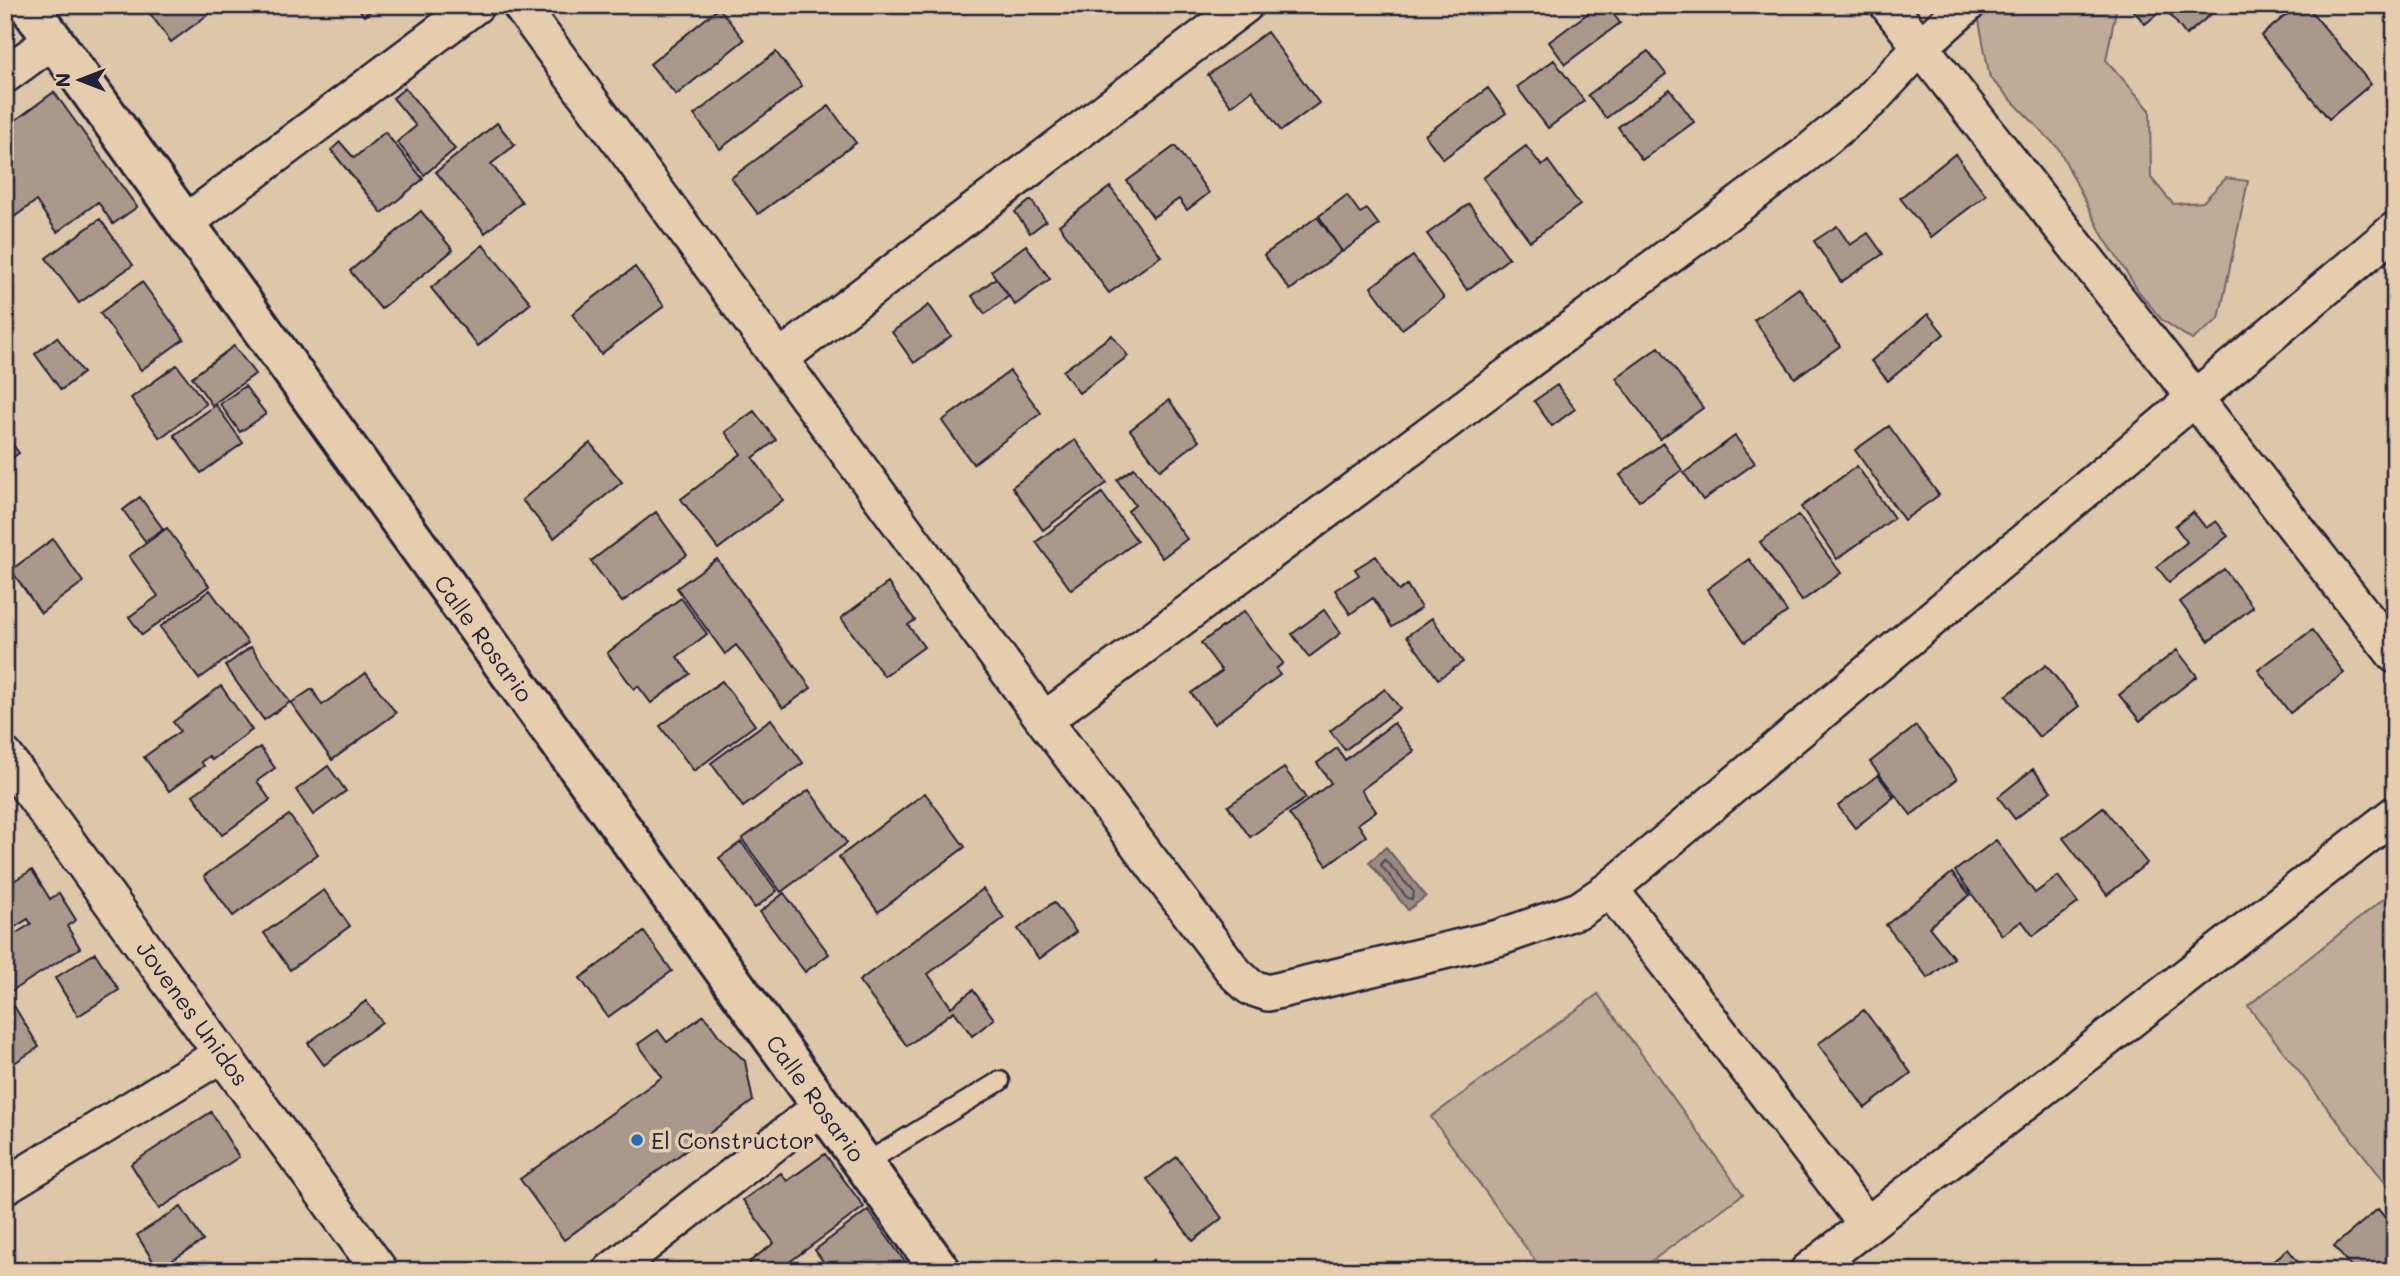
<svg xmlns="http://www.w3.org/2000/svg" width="2400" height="1276" font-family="Mali,sans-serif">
	<rect width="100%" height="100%" fill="#dec6a9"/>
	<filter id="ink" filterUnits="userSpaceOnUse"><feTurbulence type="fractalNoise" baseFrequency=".0143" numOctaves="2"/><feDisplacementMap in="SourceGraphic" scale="14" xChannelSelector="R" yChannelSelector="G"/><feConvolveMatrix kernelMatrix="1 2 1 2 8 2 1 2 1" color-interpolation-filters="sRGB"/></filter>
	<g filter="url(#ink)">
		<path fill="#bfab97" stroke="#706669" stroke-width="2" d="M1980,5h137l-11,55 44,50 1,68 22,26 30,-2 23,-24 22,3 -29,138 -27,21 -31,-21 -22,-27 -36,-56 -44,-87 -69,-71 -12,-62z
			M2395,890v305l-147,-189z
			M1598,994l145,200 -105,77h-95l-112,-154z"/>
		<path fill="#988982" stroke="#696066" stroke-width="2" d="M1386,847l40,49 -18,14 -39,-48z"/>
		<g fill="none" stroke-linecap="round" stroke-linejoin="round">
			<path stroke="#514b57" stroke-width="2" d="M1384,859l30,33 -2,7 -5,-1 -26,-33z"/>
		</g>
		<path fill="#aa998a" stroke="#22223b" stroke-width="2" d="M118,5h21l-14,10z
			M149,5h72l-50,37 -25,-34z
			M356,5h22l-14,11z
			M1599,5h8l13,18 -55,41 -16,-22z
			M2129,5h93l-36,30 -21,-27 -20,16z
			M2298,5h8l65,79 -42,35 -68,-83z
			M719,8l25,32 -68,55 -26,-31z
			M1267,32l52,71 -38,28 -29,-41 -21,16 -23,-31z
			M1648,51l18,23 -60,44 -18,-23z
			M776,52l26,34 -82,63 -26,-34z
			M1554,60l30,41 -36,27 -31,-41z
			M405,88l50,61 -31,26 -27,-33 19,-16 -23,-28z
			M1488,88l18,25 -63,46 -18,-24z
			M1670,89l24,33 -52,38 -24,-33z
			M54,92l83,115 -24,17 -15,-22 -41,30 -21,-31 -22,16 -9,-12v-77z
			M829,106l27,37 -98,71 -27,-36z
			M497,123l18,22 -24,19 31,38 -37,31 -49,-61z
			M385,132l38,47 -41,34 -51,-63 9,-8 14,16z
			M1175,146l34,47 -22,17 -8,-11 -26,18 -26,-36z
			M1526,146l16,20 6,-5 32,44 -50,36 -47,-63z
			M1955,154l31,41 -55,42 -31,-39z
			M1110,187l51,69 -52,37 -50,-68z
			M1347,195l13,18 7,-4 12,16 -37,27 -23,-36z
			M1031,200l15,21 -16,12 -15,-21z
			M1469,204l40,54 -42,32 -40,-56z
			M421,211l32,39 -72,59 -31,-38z
			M1317,217l25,34 -52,39 -26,-35z
			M100,219l33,46 -54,38 -33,-45z
			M1837,226l13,19 18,-12 15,21 -42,28 -27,-41z
			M483,245l48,58 -53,43 -47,-58z
			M1026,245l24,34 -35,26 -24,-34z
			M1413,256l31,42 -42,31 -31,-42z
			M635,267l29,39 -63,48 -29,-40z
			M996,278l13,18 -24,18 -13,-18z
			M142,282l42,57 -43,31 -41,-57z
			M1799,288l41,58 -45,32 -41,-58z
			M929,305l22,31 -37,27 -22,-31z
			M1928,314l16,20 -56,47 -17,-20z
			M1112,335l16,21 -49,37 -16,-22z
			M57,337l26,36 -22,17 -26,-36z
			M234,346l21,28 -43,31 -20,-28z
			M1659,347l44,61 -43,31 -44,-61z
			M177,365l29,39 -46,34 -29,-40z
			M1010,371l31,42 -68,51 -31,-43z
			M1557,385l18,24 -23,17 -18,-25z
			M245,386l21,28 -26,18 -20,-28z
			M1169,400l30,41 -39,29 -30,-40z
			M216,405l27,38 -42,30 -27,-38z
			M754,411l22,29 -23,18 30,42 -65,49 -37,-50 60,-45 -16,-22z
			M1889,426l50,69 -35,25 -49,-70z
			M5,434l14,19 -14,10z
			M1735,436l20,27 -52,37 -19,-27z
			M1075,440l32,43 -64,47 -31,-43z
			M590,443l32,39 -68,56 -32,-38z
			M1663,443l19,27 -43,31 -19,-26z
			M1857,466l37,52 -57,41 -36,-52z
			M1134,468l53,71 -25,19 -34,-47 7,-6 -18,-25z
			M1102,493l35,48 -66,49 -35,-48z
			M140,497l23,32 -18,12 -22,-31z
			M656,512l31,43 -65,47 -31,-41z
			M2193,512l13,16 10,-7 12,15 -59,46 -12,-15 30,-25 -12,-16z
			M1798,515l43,58 -39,28 -42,-59z
			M167,528l42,58 -67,49 -13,-18 29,-21 -29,-40z
			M53,539l30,43 -42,31 -30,-43z
			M1376,556l23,35 8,-6 14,23 -29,19 -19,-29 -23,16 -15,-24 24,-15 -4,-6z
			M717,559l94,129 -28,20 -47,-63 -11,9 -48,-66z
			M1749,559l38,53 -42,30 -38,-53z
			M2224,569l29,38 -44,34 -29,-39z
			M888,583l27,37 -7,5 16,22 -40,29 -43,-58z
			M210,590l38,53 -49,36 -39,-52z
			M681,598l26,36 -30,23 13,17 -39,29 -13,-17 -4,3 -27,-36z
			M1324,610l17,23 -32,24 -17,-23z
			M1244,611l39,52 -7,6 4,6 -66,49 -23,-31 31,-22 -21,-28z
			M1432,618l31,44 -25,17 -31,-43z
			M2312,630l32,43 -54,40 -32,-43z
			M251,647l39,55 -26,18 -39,-54z
			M2177,650l20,26 -57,45 -21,-26z
			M2046,665l33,41 -40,31 -33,-41z
			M366,673l30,40 -64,47 -41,-57 21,-14 10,16z
			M722,681l33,44 -61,46 -34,-45z
			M221,686l31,44 -40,30 -3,-4 -8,6 3,4 -35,25 -25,-34 36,-26 -7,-9z
			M1385,689l15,19 -55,42 -15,-19z
			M771,719l32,44 -60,44 -32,-44z
			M1394,723l20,28 -53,39 15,21 -18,13 8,12 -39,29 -38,-51 42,-31 -14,-20 20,-15 8,12z
			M1916,726l41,53 -46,36 -41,-53z
			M260,747l15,21 -18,13 13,19 -48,35 -29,-40z
			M328,766l18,25 -33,24 -17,-25z
			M1284,768l22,30 -56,39 -22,-31z
			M2033,769l18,22 -36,28 -17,-22z
			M1878,775l16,22 -39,31 -17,-22z
			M809,790l38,53 -66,49 -39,-53z
			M925,793l40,54 -87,65 -39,-55z
			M2103,807l44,56 -40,32 -44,-57z
			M289,815l29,39 -85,62 -29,-40z
			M1996,840l39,53 23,-17 20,27 -45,33 -11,-15 -20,14 -47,-64z
			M741,842l36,49 -22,17 -36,-50z
			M32,870l18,29 9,-6 17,27 -9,6 13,22 -75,47v-55l26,-16 -3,-5 -23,14v-47z
			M1952,873l18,22 -41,32 25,31 -26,20 -42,-53z
			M983,889l21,29 -76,56 23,33 22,-17 21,29 -22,17 -18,-25 -47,35 -48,-65z
			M324,890l26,36 -60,44 -26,-37z
			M784,893l45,61 -24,18 -45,-60z
			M1054,902l22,30 -37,27 -21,-30z
			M644,932l28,39 -64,46 -28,-39z
			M95,953l24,37 -41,26 -23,-38z
			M366,1001l16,21 -58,43 -16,-22z
			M14,1006l25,41 -34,22v-58z
			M1864,1010l47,63 -46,35 -47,-64z
			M704,1015l15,21 26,25 8,40 -189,139 -44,-61 142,-102 -24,-33 20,-14 9,12z
			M211,1112l28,45 -80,52 -28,-45z
			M825,1154l39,53 -87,64h-22l-6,-9 25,-19 -31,-43 38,-27 6,8z
			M1177,1157l45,61 -29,23 -46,-62z
			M181,1207l22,34 -45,28 -21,-34z
			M2378,1209l17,21v41h-41l-20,-25z
			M868,1210l40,56 -6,5h-72l-15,-21z
			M2288,1249l17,22h-44z
			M1153,1260l8,11h-23z"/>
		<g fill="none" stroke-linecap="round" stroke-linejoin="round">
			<defs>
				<path id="service" d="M864,1164l136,-83"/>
				<path id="minor" d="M520,5l524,715 191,253 15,14 18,6 230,-55 81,-28 31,-21 785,-659
					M1888,5l507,650
					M5,75l48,-35
					M185,223l291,-218
					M779,359l466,-354
					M1044,720l760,-564 66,-55 51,-55 46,-41
					M5,756l375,515
					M1610,889l257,336
					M5,1186l217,-132
					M611,1271l211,-165
					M1808,1271l587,-457"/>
				<path id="primary" d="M28,5l913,1266"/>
			</defs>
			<use href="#service" stroke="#22223b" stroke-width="23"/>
			<use href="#minor" stroke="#22223b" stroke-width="40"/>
			<use href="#primary" stroke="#22223b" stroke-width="44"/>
			<use href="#service" stroke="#e6cdae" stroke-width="18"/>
			<use href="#minor" stroke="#e6cdae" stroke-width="35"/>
			<use href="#primary" stroke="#e6cdae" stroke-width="38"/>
		</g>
	</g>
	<circle fill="#1f6fb2" stroke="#e6cdae" stroke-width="2.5" cx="637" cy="1140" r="7"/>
	<g text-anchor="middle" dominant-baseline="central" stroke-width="7" stroke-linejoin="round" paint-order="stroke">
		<g font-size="23" fill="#22223b" stroke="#e6cdae">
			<text transform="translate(484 638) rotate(54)">Calle Rosario</text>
			<text transform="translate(193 1013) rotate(54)">Jovenes Unidos</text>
			<text transform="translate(816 1098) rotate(54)">Calle Rosario</text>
		</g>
		<g font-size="23" fill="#22223b" stroke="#e6cdae" text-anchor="start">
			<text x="651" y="1140">El Constructor</text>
		</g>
	</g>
	<rect width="2400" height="1276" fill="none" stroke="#e6cdae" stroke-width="28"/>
	<rect x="14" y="14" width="2372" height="1248" fill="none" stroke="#22223b" stroke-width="2.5" filter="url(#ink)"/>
	<g transform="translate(80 80) rotate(270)" stroke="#e6cdae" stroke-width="5" paint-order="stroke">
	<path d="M0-5L12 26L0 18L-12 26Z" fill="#22223b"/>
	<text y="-10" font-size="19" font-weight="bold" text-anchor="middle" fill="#22223b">N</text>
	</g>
</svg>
